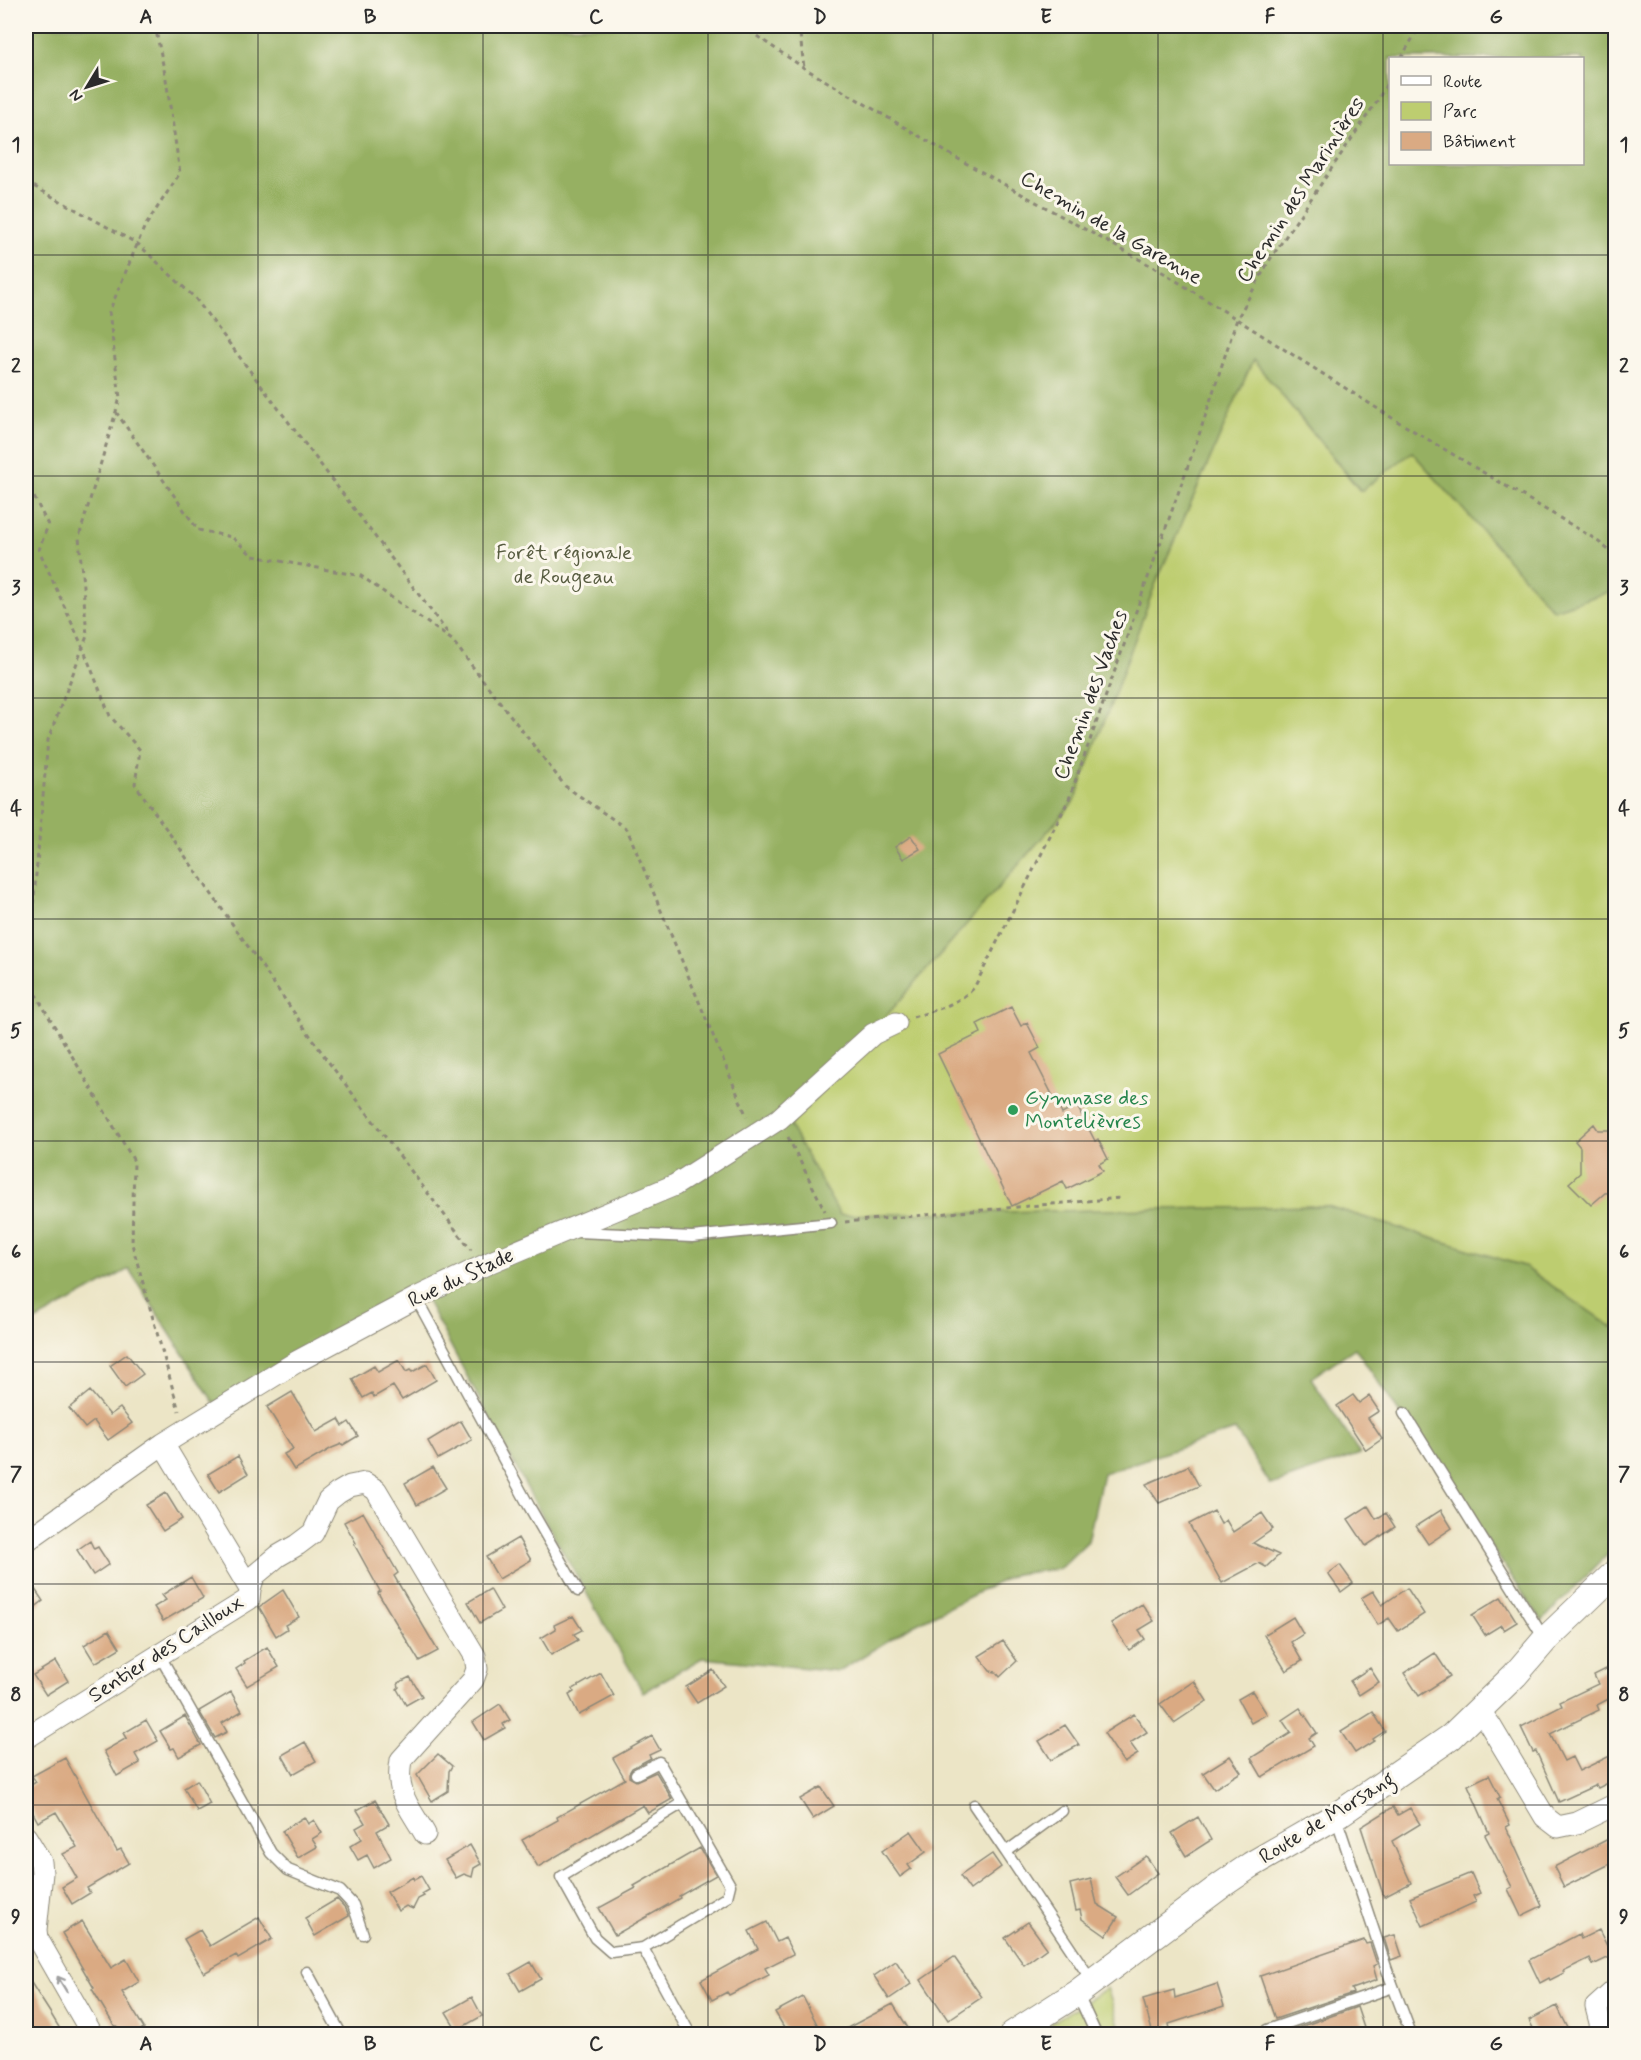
<svg xmlns="http://www.w3.org/2000/svg" width="1641" height="2060" font-family="Mynerve,sans-serif">
	<rect width="100%" height="100%" fill="#fbf7ec"/>
	<filter id="ink" filterUnits="userSpaceOnUse"><feTurbulence type="fractalNoise" baseFrequency=".0167" numOctaves="2"/><feDisplacementMap in="SourceGraphic" scale="12" xChannelSelector="R" yChannelSelector="G"/><feConvolveMatrix kernelMatrix="1 2 1 2 8 2 1 2 1" color-interpolation-filters="sRGB"/></filter>
	<filter id="wash" filterUnits="userSpaceOnUse"><feTurbulence type="fractalNoise" baseFrequency=".008" numOctaves="4" result="noise"/><feDisplacementMap in="SourceGraphic" scale="24" xChannelSelector="R" yChannelSelector="G"/><feGaussianBlur stdDeviation="1.35" result="paint"/><feColorMatrix in="noise" values="0 0 0 0 0 0 0 0 0 0 0 0 0 0 0 0 0 1.4 0 .05"/><feComposite in="paint" operator="in"/></filter>
	<g filter="url(#wash)">
		<rect width="100%" height="100%" fill="#ece5c6"/>
		<path fill="#bdcd70" stroke="#747c4e" stroke-width="1.5" d="M1253,360l107,131 52,-39 141,158 62,-20v739l-92,-63 -196,-60 -487,9 -51,-89 286,-326 80,-215z
			M1107,1988l15,46h-67l-4,-11z"/>
		<path fill="#96b062" stroke="#606e46" stroke-width="1.5" fill-rule="evenodd" d="M26,26h1589v564l-62,20 -141,-158 -51,39 -108,-131 -98,225 -80,215 -285,326 50,89 487,-9 196,60 92,63v218l-73,74 -187,-273 -44,30 49,76 -89,31 -36,-55 -132,43 -15,68 -29,28 -44,5 -102,51 -74,46 -137,-13 -59,34 -108,-189 -111,-207 -210,107 -85,-134 -103,57zM1390,58h192v106h-192z"/>
		<g id="blocks">
			<path fill="#daaa83" d="M911,836l9,13 -17,10 -8,-12z
				M1011,1007l10,19 6,-3 13,25 -9,5 31,61 15,-8 18,35 3,-2 10,20 -9,5 4,7 -36,18 -4,-8 -51,25 -74,-152 43,-21 -4,-9z
				M1594,1124l4,6h18v62l-11,1 -14,12 -22,-22 11,-10v-26l-5,-6z
				M127,1354l16,20 -18,13 -15,-21z
				M399,1360l7,12 4,-2 2,2 15,-8 9,16 -34,20 -9,-14 -19,11 -2,-4 -9,5 -11,-19 22,-13 4,6z
				M90,1391l20,24 10,-7 12,15 -24,17 -14,-19 -9,7 -16,-20z
				M292,1392l24,40 23,-13 4,7 6,-4 9,14 -15,9 -1,-1 -10,4 -38,22 -10,-16 9,-5 -26,-42z
				M1353,1395l6,8 10,-7 10,15 -11,7 14,21 -16,11 -29,-44z
				M461,1421l11,19 -34,19 -10,-18z
				M238,1456l10,18 -29,18 -11,-18z
				M1188,1466l11,20 -40,17 -13,-19z
				M433,1467l13,21 -29,17 -12,-22z
				M166,1493l16,26 -19,12 -17,-26z
				M1368,1506l8,13 10,-6 9,14 -29,19 -18,-27z
				M1441,1510l11,18 -24,16 -12,-18z
				M1214,1511l7,13 5,-4 7,12 29,-19 11,16 -20,14 26,12 -13,12 -7,-4 -37,20 -33,-59z
				M363,1512l35,61 -4,3 44,75 -19,10 -41,-68 2,-2 -26,-47 2,-1 -12,-21z
				M518,1538l13,22 -32,19 -13,-22z
				M90,1541l4,8 4,-2 11,17 -16,11 -16,-25z
				M1340,1565l13,18 -12,9 -13,-18z
				M26,1576l17,25 -17,13z
				M191,1577l12,21 -40,23 -9,-14 12,-7 -4,-5z
				M1407,1588l17,26 -26,17 -9,-13 -11,7 -17,-27 12,-7 9,14z
				M490,1589l12,21 -22,13 -12,-21z
				M283,1590l16,27 -14,8 2,4 -11,7 -17,-29z
				M1501,1597l16,25 -13,8 -3,-5 -16,10 -13,-20z
				M1142,1604l12,17 -15,9 6,9 -16,11 -18,-27z
				M573,1616l9,14 -8,4 4,6 -27,15 -10,-17 15,-9 -2,-4z
				M1293,1617l10,17 -12,8 11,19 -16,10 -22,-36z
				M109,1630l11,18 -25,15 -11,-18z
				M1003,1641l14,20 -17,16 -4,-5 -6,-1 -11,-15z
				M267,1647l12,20 -32,19 -11,-17 9,-6 -1,-2z
				M1435,1653l15,23 -31,20 -15,-23z
				M56,1661l12,20 -22,14 -13,-20z
				M1616,1664v31l-19,10 2,5 -49,24 14,27 8,-4 7,14 33,-16 4,8v16l-18,9 -2,-3 -37,17 -23,-51 -3,1 -12,-25 41,-21 -2,-4 38,-18 -4,-9z
				M1370,1668l9,14 -20,13 -9,-14z
				M713,1670l11,16 -27,17 -11,-16z
				M601,1673l13,23 -35,19 -10,-20 5,-3 -1,-3z
				M410,1677l12,19 -16,9 -9,-16 2,-2 -1,-4z
				M1194,1681l13,20 -33,22 -14,-19z
				M1252,1691l15,23 -16,9 -13,-24z
				M231,1692l11,19 -20,12 5,9 -12,6 -16,-27z
				M500,1704l10,16 -7,4 2,4 -21,12 -11,-18z
				M1300,1708l17,25 -8,5 5,8 -52,31 -11,-19 40,-25 -9,-13z
				M1373,1712l12,19 -12,8 1,2 -19,12 -14,-21z
				M1134,1714l13,18 -17,11 8,11 -14,9 -20,-30z
				M185,1716l16,29 -22,12 -5,-9 -3,1 -11,-18z
				M146,1720l12,21 -23,13 5,9 -23,13 -13,-25 23,-13 -3,-5z
				M1065,1725l14,20 -28,15 -12,-19z
				M652,1736l8,14 -11,5 2,3 -19,10 -3,5v4l7,4 20,-9 16,27 -24,14 -5,-8 -105,62 -16,-27 36,-20 -1,-3 68,-38 -12,-21z
				M305,1742l11,19 -23,13 -11,-19z
				M438,1754l14,12 -3,5 -1,20 -16,10 -15,-26z
				M1230,1756l11,16 -27,17 -11,-16z
				M65,1758l52,93 4,-2 8,14 -42,25 3,5 -18,11 -10,-17 15,-9 -14,-24 14,-7 -21,-35 -18,10 -12,-22v-12l10,-6 -4,-6z
				M1489,1775l11,22 -3,2 13,26 -4,2 36,79 -21,10 -13,-27 4,-2 -27,-52 4,-2 -21,-48z
				M197,1780l13,24 -13,7 -13,-23z
				M821,1787l13,19 -21,13 -13,-20z
				M375,1800l14,24 -12,7 14,27 -17,10 -7,-13 -9,5 -8,-14 12,-7 -6,-11 9,-5 -8,-13z
				M1393,1807l5,8 12,-7 10,16 -28,17 19,42 -27,14 -23,-70z
				M304,1817l4,7 6,-4 8,13 -10,6 5,8 -19,11 -16,-27z
				M1198,1817l13,23 -25,16 -14,-23z
				M911,1831l15,21 -18,13 3,4 -11,8 -18,-26z
				M1616,1835v26l-52,26 -10,-20z
				M470,1845l11,19 -7,4 -2,9 -8,-3 -8,4 -11,-18z
				M700,1848l16,27 -37,21 1,2 -65,37 -16,-27 37,-20 -2,-2z
				M992,1854l9,13 -31,23 -10,-14z
				M1146,1856l12,17 -30,22 -13,-18z
				M1471,1873l9,20 -7,3 3,6 -53,24 -13,-28z
				M421,1876l8,14 -7,4 2,2 -6,3 -5,10 -7,-3 -8,5 -11,-19 26,-15 1,3z
				M1091,1879l6,25 21,13 -12,19 -24,-17 -2,-9 -4,1 -6,-27z
				M337,1899l9,10 3,7 -34,20 -10,-18z
				M259,1917l13,22 -34,20 -2,-4 -32,18 -20,-34 16,-9 10,16z
				M82,1921l29,47 15,-9 13,23 -17,10 22,36 -10,6h-12l-5,-8 -2,1 -23,-38 2,-1 -32,-55z
				M767,1922l10,20 8,-4 8,16 -28,14 4,7 -40,20 -2,-3 -15,8 -11,-20 57,-31 -9,-18z
				M1028,1922l19,26 -23,17 -19,-27z
				M1599,1930l13,26 -19,9 -3,-7 -27,13 1,2 -14,7 -1,-2 -9,5 -11,-23 50,-26 2,5z
				M1395,1935l7,21 -11,4 -7,-22z
				M1364,1940l2,4 4,-1 7,21 -4,2 4,14 -26,9 2,4 -78,26 -15,-43z
				M954,1957l28,40 -34,23 -27,-40z
				M896,1961l15,23 -22,15 -15,-23z
				M531,1962l10,17 -21,12 -10,-17z
				M26,1975l25,39 12,20h-31l-6,-10z
				M1217,1984l7,22 -55,18 2,10h-18l-10,-35 31,-9 1,8z
				M472,1997l10,19 -25,14 -11,-18z
				M803,1997l19,37h-34l-13,-22z
				M893,2004l15,24 -11,6h-61z
				M1557,2006l14,28h-35l-7,-14z
				M1357,2007l9,27h-86z"/>
		</g>
	</g>
	<g filter="url(#ink)">
		<use href="#blocks" fill-opacity="0" stroke="#8c8878" stroke-width="1.5"/>
		<g fill="none" stroke-linecap="round" stroke-linejoin="round">
			<defs>
				<path id="service" d="M577,1232l115,5 139,-14
					M416,1298l113,208 49,85
					M1404,1413l141,227
					M160,1656l111,197 17,17 52,21 13,14 10,29
					M636,1774l23,-12 71,123 -3,12 -84,51
					M683,1803l-122,74 34,61 16,14 32,-4 47,86
					M974,1805l32,47
					M1062,1811l-56,41 86,129
					M1336,1817l51,153 24,64
					M307,1972l34,62
					M1077,1993l19,41
					M1267,2030l126,-43"/>
				<path id="minor" d="M26,1541l137,-97 135,-83 118,-63 75,-36 184,-77 104,-66 94,-85 23,-11
					M250,1589l4,-13 24,-20 19,-11 16,-12 15,-32 10,-8 12,-7 15,-3 11,7 99,166 2,13 -4,11 -72,80c-6,34 8,46 24,74
					M1479,1710l11,15 55,92 13,10 19,-4 39,-19
					M26,1738l223,-139 1,-10 -87,-145
					M26,1837l15,25 1,11 -6,57 1,8 55,96
					M1603,2034l-7,-27 20,-18"/>
				<path id="tertiary" d="M1013,2034l64,-41 146,-109 28,-19 85,-49 115,-79 64,-62 30,-35 71,-68"/>
			</defs>
			<use href="#service" stroke="#8c8878" stroke-width="13"/>
			<use href="#minor" stroke="#8c8878" stroke-width="23"/>
			<use href="#tertiary" stroke="#8c8878" stroke-width="28"/>
			<path stroke="#8c8878" stroke-width="3" stroke-dasharray="4.5 4.5" stroke-linecap="butt" d="M742,26l62,42 149,88 211,117 233,148 198,118 21,17
				M799,26l5,42
				M1401,58l19,-32
				M26,182l112,62 57,54 255,338
				M116,412l82,118 34,7 21,19 108,20 91,64 113,146 62,43 120,288
				M26,481l22,44 -9,25 44,98 27,68 30,34 -5,34 192,276 144,190
				M26,922l5,9 -5,21
				M31,931l17,-191 39,-104 -8,-99 41,-139 -11,-86 35,-84 36,-55 -14,-94 -11,-53
				M26,978l108,183 -2,83 47,167
				M913,1017c23,-7 43,-12 61,-29l95,-189 131,-367 37,-113 32,-58 108,-160 13,-23
				M788,1137l37,74
				M845,1222l276,-24"/>
			<use href="#service" stroke="#fff" stroke-width="10"/>
			<use href="#minor" stroke="#fff" stroke-width="21"/>
			<use href="#tertiary" stroke="#fff" stroke-width="26"/>
		</g>
		<defs><path id="oneway-shaft" d="M-6 0H5M1.5-3L5.5 0L1.5 3" fill="none" stroke-width="1.6" stroke-linecap="round" stroke-linejoin="round" transform="scale(1.5)"/></defs>
		<use stroke="#a0a0a0" href="#oneway-shaft" transform="translate(62 1984) rotate(-121)"/>
	</g>
	<path fill="none" stroke="#2b2b2b" stroke-width="1.5" stroke-opacity="0.55" d="M258,26v2008M483,26v2008M708,26v2008M933,26v2008M1158,26v2008M1383,26v2008M26,255h1590M26,476h1590M26,698h1590M26,919h1590M26,1141h1590M26,1362h1590M26,1584h1590M26,1805h1590"/>
	<circle fill="#2e9e5b" stroke="#fbf7ec" stroke-width="2" cx="1013" cy="1110" r="6"/>
	<g text-anchor="middle" dominant-baseline="central" stroke-width="6" stroke-linejoin="round" paint-order="stroke">
		<g font-size="21" fill="#2b2b2b" stroke="#fbf7ec">
			<text transform="translate(1301 190) rotate(-57)">Chemin des Marinières</text>
			<text transform="translate(1111 228) rotate(30)">Chemin de la Garenne</text>
			<text transform="translate(1091 695) rotate(-70)">Chemin des Vaches</text>
			<text transform="translate(461 1278) rotate(-25)">Rue du Stade</text>
			<text transform="translate(166 1649) rotate(-33)">Sentier des Cailloux</text>
			<text transform="translate(1327 1818) rotate(-32)">Route de Morsang</text>
		</g>
		<g font-size="21" fill="#575c40" stroke="#fbf7ec">
			<text x="564" y="553">Forêt régionale<tspan x="564" dy="24">de Rougeau</tspan></text>
		</g>
		<g font-size="21" fill="#27864d" stroke="#fbf7ec" text-anchor="start">
			<text x="1025" y="1098">Gymnase des<tspan x="1025" dy="24">Montelièvres</tspan></text>
		</g>
	</g>
	<rect width="1641" height="2060" fill="none" stroke="#fbf7ec" stroke-width="66"/>
	<rect x="1389" y="57" width="195" height="108" fill="#fbf7ec" stroke="#a8a59f" stroke-width="1.5"/>
	<rect x="1401" y="76" width="30" height="9" fill="#ffffff" stroke="#a8a59f" stroke-width="1.5"/>
	<text x="1443" y="87" font-size="18" fill="#2b2b2b">Route</text>
	<rect x="1401" y="102" width="30" height="18" fill="#bdcd70" stroke="#a8a59f" stroke-width="1.5"/>
	<text x="1443" y="117" font-size="18" fill="#2b2b2b">Parc</text>
	<rect x="1401" y="132" width="30" height="18" fill="#daaa83" stroke="#a8a59f" stroke-width="1.5"/>
	<text x="1443" y="147" font-size="18" fill="#2b2b2b">Bâtiment</text>
	<g transform="translate(87 87) rotate(232)" stroke="#fbf7ec" stroke-width="4.5" paint-order="stroke">
	<path d="M0-4.5L10 22L0 15L-10 22Z" fill="#2b2b2b"/>
	<text y="-9" font-size="16" font-weight="bold" text-anchor="middle" fill="#2b2b2b">N</text>
	</g>
	<rect x="33" y="33" width="1575" height="1994" fill="none" stroke="#2b2b2b" stroke-width="2"/>
	<g font-size="20" text-anchor="middle" font-weight="bold" fill="#2b2b2b">
		<text x="146" y="23">A</text>
		<text x="370" y="23">B</text>
		<text x="596" y="23">C</text>
		<text x="820" y="23">D</text>
		<text x="1046" y="23">E</text>
		<text x="1270" y="23">F</text>
		<text x="1496" y="23">G</text>
		<text x="16" y="151">1</text>
		<text x="1624" y="151">1</text>
		<text x="16" y="372">2</text>
		<text x="1624" y="372">2</text>
		<text x="16" y="594">3</text>
		<text x="1624" y="594">3</text>
		<text x="16" y="815">4</text>
		<text x="1624" y="815">4</text>
		<text x="16" y="1037">5</text>
		<text x="1624" y="1037">5</text>
		<text x="16" y="1258">6</text>
		<text x="1624" y="1258">6</text>
		<text x="16" y="1480">7</text>
		<text x="1624" y="1480">7</text>
		<text x="16" y="1701">8</text>
		<text x="1624" y="1701">8</text>
		<text x="16" y="1923">9</text>
		<text x="1624" y="1923">9</text>
		<text x="146" y="2050">A</text>
		<text x="370" y="2050">B</text>
		<text x="596" y="2050">C</text>
		<text x="820" y="2050">D</text>
		<text x="1046" y="2050">E</text>
		<text x="1270" y="2050">F</text>
		<text x="1496" y="2050">G</text>
	</g>
</svg>
